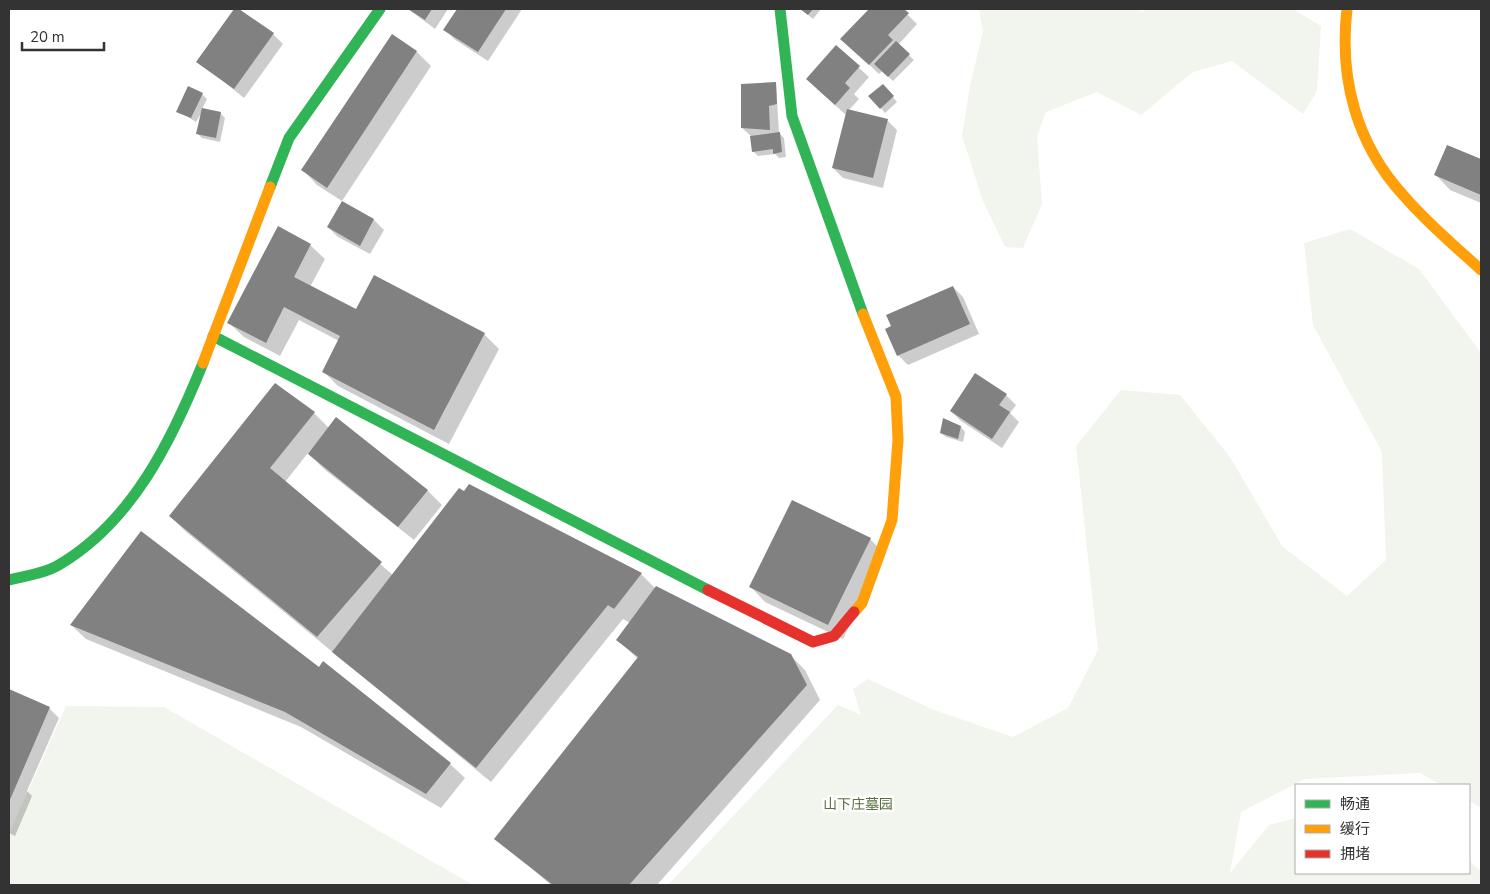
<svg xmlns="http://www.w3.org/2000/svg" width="1490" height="894" font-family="'Nunito Sans','Noto Sans SC',sans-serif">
	<rect width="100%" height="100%" fill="#fff"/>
	<path fill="#f1f5ed" d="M979,9h158l6,3 4,-3h146l28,17 -4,65 -14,23 -71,-53 -39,11 -52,43 -44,-23 -51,20 -9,24 5,68 -19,44 -18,-1 -22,-46 -21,-65 8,-50 13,-55z
		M1350,229l69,40 62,84v455l-12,-7v-16h-28l-21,-12 -115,6 -64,33 -11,61 39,-48 27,-7v55h173v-12l12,10v14h-813l170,-180 23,10 -8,-26 15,-10 66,31 79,27 55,-29 30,-58 -22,-204 45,-56 59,5 50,62 52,89 65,50 39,-36 -4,-108 -69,-127 -9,-82z
		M66,706l98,1 309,178h-464v-51z"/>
	<path fill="#0003" d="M236,9l37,25 10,10 -39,54 -46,-37z
		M408,9h40l-13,20z
		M458,9h64l-34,52 -34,-22 -9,-10z
		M801,9h20l-8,10z
		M871,9h31l15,15 -19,21 16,15 -21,21 -11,-10 -3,3 -37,-35z
		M392,35l25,17 14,14 -89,135 -25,-16 -14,-15z
		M836,47l33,30 -15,17 5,5 -11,12 39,9 10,10 -14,58 -40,-10 -10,-10 13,-53 -29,-26z
		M776,84l3,49 5,5 2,19 -7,1 -4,-4 -17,2 -5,-5 -1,-14 -10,-9z
		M887,90l10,12 -12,11 -4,-5z
		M202,94l5,5 -5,10 18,4 5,5 -5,24 -18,-4 -5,-5 5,-21 -6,10 -18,-11z
		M1448,146l33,14v43l-31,-13 -14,-15z
		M342,203l32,17 10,10 -14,24 -32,-17 -10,-10z
		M310,245l15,14 -15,28 46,24 128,23 15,15 -50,95 -111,-58 -15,-15 16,-30 -40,-21 -19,36 -36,-19 -15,-14z
		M953,287l10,10 16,37 -71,31 -10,-10z
		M276,385l38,28 15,15 98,62 15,15 -28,35 -90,-71 -16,-16 -23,29 108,93 248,-1 14,14 135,67 15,15 15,30 -163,185h-106l-55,-47 142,-179 -20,-19 12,-17 -7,-4 -132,163 -306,-251 -15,-15z
		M1006,395l10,10 -6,8 9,9 -17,26 -41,-27 -10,-10z
		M961,427l4,5 -2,10 -17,-5 -5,-4z
		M870,539l14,14 -41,86 -78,-37 -14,-15z
		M71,625l248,44 131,95 15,14 -24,30 -140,-81 -215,-88z
		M9,691l40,17 10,10 -32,73 5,5 -17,40 -6,-3z"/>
	<path fill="#818181" d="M234,9h5l35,24 -40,56 -38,-27z
		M408,9h24l-7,11z
		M457,9h49l-28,43 -35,-22z
		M800,9h13l-5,6z
		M869,9h35l5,4 -21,22 5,5 -24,25 -29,-26z
		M392,34l25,17 -90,137 -26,-18z
		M896,41l14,13 -22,23 -14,-13z
		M836,45l24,21 -15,17 5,5 -15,17 -29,-26z
		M776,82l1,22 -8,2 1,24 -29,-2v-44z
		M883,84l11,12 -14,13 -12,-13z
		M188,86l15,7 -12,25 -15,-6z
		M202,108l19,4 -5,26 -20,-4z
		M847,109l41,10 -15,59 -41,-10z
		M780,132l2,20 -9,2v-5l-21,3 -2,-16z
		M1447,145l34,14v36l-47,-20z
		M342,201l32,18 -14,27 -33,-19z
		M278,226l33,18 -17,33 62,32 18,-34 111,58 -51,97 -112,-58 18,-36 -56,-29 -18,36 -39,-20z
		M953,286l17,38 -73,32 -12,-27 6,-3 -5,-11z
		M975,373l32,21 -8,11 11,7 -18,27 -42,-28z
		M275,383l40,29 -45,56 112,94 -65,75 -148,-121z
		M336,417l92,73 -30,37 -90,-73z
		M943,418l18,8 -3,13 -18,-6z
		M469,484l173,89 -28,36 -6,-4 -132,163 -144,-116 127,-164 5,3z
		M792,500l79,38 -43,87 -79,-38z
		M141,531l178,136 4,-6 128,102 -25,31 -141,-82 -215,-87z
		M656,586l135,68 16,31 -178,200h-76l-59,-46 144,-182 -22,-17z
		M9,689l41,18 -41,95z"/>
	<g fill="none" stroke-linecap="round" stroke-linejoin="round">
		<path stroke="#30b455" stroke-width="11" d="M780,9l12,107 71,198
			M270,187l19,-49 91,-129
			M213,336l495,254
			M9,580c15,-4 34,-6 48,-14 75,-43 115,-126 146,-203"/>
		<path stroke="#ff9f0a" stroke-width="11" d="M1347,9c-8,69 9,135 57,187 23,27 51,50 77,74
			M203,363l67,-176
			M854,612l8,-9 30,-83 6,-80 -2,-43 -33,-83"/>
		<path stroke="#e5322d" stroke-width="11" d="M708,590l105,52 21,-6 20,-24"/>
	</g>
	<g text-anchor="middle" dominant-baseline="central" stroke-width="5" stroke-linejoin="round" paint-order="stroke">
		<g font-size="14" fill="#56703f" stroke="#fff">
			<text x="858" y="804">山下庄墓园</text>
		</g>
	</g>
	<rect width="1490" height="894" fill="none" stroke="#333333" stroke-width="20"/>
	<rect x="1295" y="784" width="175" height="90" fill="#ffffff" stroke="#adadad"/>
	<rect x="1305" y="800" width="25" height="8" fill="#30b455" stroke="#adadad"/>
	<text x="1340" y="809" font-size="15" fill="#333333">畅通</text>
	<rect x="1305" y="825" width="25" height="8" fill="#ff9f0a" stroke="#adadad"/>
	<text x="1340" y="834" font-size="15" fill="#333333">缓行</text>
	<rect x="1305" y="850" width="25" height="8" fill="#e5322d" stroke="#adadad"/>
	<text x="1340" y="859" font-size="15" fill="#333333">拥堵</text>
	<path d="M22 42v8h82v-8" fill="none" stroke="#333333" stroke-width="2.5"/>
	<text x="30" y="42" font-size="15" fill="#333333" stroke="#ffffff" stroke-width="4" paint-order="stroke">20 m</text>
</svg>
